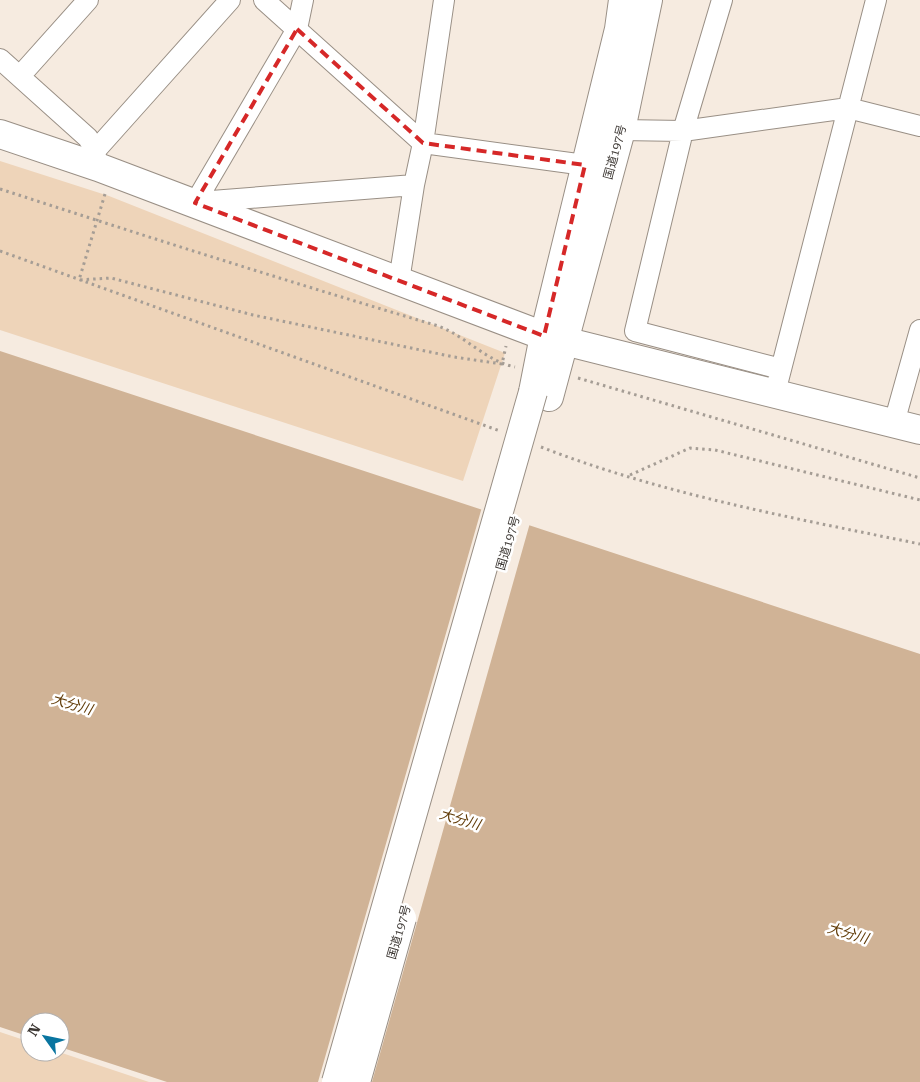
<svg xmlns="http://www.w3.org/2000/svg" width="920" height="1082" font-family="'Roboto Serif','Noto Sans JP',serif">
	<rect width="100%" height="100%" fill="#f6ebe0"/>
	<path fill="#eed4b9" d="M0,161l109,35 396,157 -42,128 -463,-151z
		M0,1032l30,10v10h29l90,30h-149z"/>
	<path fill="#d0b396" d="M0,351l920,303v428h-753l-107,-35v-25h-30v15l-30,-10z"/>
	<path fill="#f6ebe0" d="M482,507l48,16 -95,336 -63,223h-54z"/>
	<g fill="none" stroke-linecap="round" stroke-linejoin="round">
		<defs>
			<path id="street" d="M264,0l159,143 162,22
				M722,0l-39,131 -48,200 146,38
				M0,59l88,79 4,7 6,18
				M20,76l68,-76
				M621,130l62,1 165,-23 72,18
				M95,151l135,-151
				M199,202l215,-17 9,-42 21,-143
				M195,203l102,-174 6,-29
				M399,281l15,-96
				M778,381l98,-381
				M894,423l26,-93"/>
			<path id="secondary" d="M0,134l98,33 446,169 376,94"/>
			<path id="highway" d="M533,392l11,-56 75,-307 4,-29
				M549,397l72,-267 27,-130"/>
		</defs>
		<use href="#street" stroke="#998f85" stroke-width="22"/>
		<use href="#secondary" stroke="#998f85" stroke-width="30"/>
		<use href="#highway" stroke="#998f85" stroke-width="30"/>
		<path stroke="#a59d95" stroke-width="3" stroke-dasharray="2.5 4" stroke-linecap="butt" d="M0,189c145,47 289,93 435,136 29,9 50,36 80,42
			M105,194l-26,86 32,-2 142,37 201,42 48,7 4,-18
			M0,251l500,180
			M578,378l342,100
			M541,447c121,47 252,71 379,97
			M630,475l60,-27 25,2 205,50"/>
		<use href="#street" stroke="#fff" stroke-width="20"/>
		<use href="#secondary" stroke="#fff" stroke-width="28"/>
		<use href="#highway" stroke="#fff" stroke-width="28"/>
		<defs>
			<path id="highway-bridge" d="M336,1082l197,-690
				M356,1082l46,-164"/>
		</defs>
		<use href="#highway-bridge" stroke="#998f85" stroke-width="30" stroke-linecap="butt"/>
		<use href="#highway-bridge" stroke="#fff" stroke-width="28"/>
	</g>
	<path fill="none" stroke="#d62828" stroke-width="4" stroke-dasharray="10 6" stroke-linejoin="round" d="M297,29l126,114 162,22 -41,171 -349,-133z"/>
	<g text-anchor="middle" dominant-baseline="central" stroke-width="5" stroke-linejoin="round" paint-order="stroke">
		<g font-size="12" fill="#3d3834" stroke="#fff">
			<text transform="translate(615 152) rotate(-75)">国道197号</text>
			<text transform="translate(508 543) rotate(-74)">国道197号</text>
			<text transform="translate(399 932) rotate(-74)">国道197号</text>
		</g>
		<g font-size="14" font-style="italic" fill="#613b07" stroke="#fff">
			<text transform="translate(72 704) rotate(16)">大分川</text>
			<text transform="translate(460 819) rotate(16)">大分川</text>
			<text transform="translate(848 933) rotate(16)">大分川</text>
		</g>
	</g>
	<g transform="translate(45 1037) rotate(303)"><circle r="24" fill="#ffffff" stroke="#b1afae"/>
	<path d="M0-4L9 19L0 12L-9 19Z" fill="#0975a0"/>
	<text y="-8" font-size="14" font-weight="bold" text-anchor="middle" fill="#3d3834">N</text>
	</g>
</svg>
